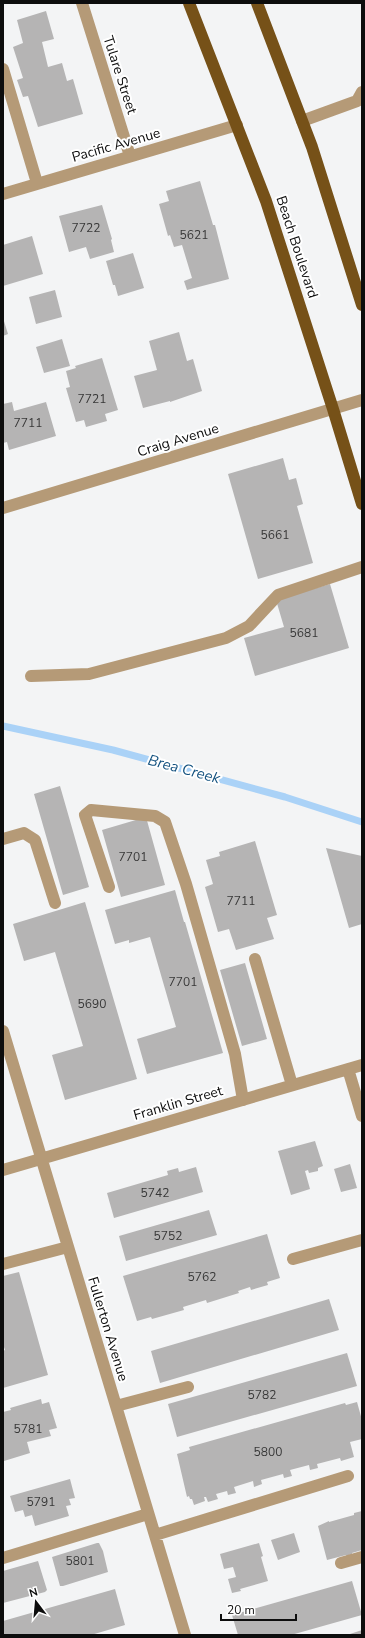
<svg xmlns="http://www.w3.org/2000/svg" width="365" height="1638" font-family="'Nunito Sans',sans-serif">
	<rect width="100%" height="100%" fill="#f3f4f5"/>
	<g fill="none" stroke-linecap="round" stroke-linejoin="round">
		<path stroke="#aad2f7" stroke-width="7" d="M3,726l110,24 172,47 77,25"/>
	</g>
	<path fill="#b5b4b4" d="M46,11l8,28 -12,3 6,25 14,-4 5,18 6,-2 10,35 -45,13 -10,-31 -5,1 -6,-17 6,-2 -10,-31 10,-4 -6,-23z
		M200,181l13,44h2l14,54 -42,11 -3,-9 8,-3 -10,-33 -8,2 -4,-12 -2,1 -9,-32 10,-3 -3,-10z
		M102,205l10,34 -1,1 3,12 -24,7 -4,-12 -17,5 -10,-36z
		M32,236l11,38 -40,12v-41z
		M133,253l11,35 -26,8 -3,-11h-2l-7,-24z
		M55,290l7,27 -26,7 -7,-27z
		M3,318l5,16 -5,2z
		M179,332l8,29 6,-2 9,32 -32,11v-1l-27,7 -9,-32 23,-6 -8,-29z
		M62,339l8,27 -26,7 -8,-26z
		M102,358l16,52 -13,4 2,7 -21,6 -2,-7 -8,2 -10,-34 4,-1 -4,-16 10,-3 -1,-2z
		M12,402l2,9 32,-9 10,34 -47,14 -2,-8 -4,1v-39z
		M283,458l6,22 7,-2 7,26 -6,2 16,57 -55,16 -30,-105z
		M330,584l19,64 -94,28 -11,-38 40,-11 -8,-27z
		M60,786l29,101 -26,8 -29,-101z
		M146,817l19,68 -44,12 -19,-67z
		M255,841l22,74 -10,3 7,21 -38,11 -7,-21 -11,3 -13,-45 8,-3 -7,-24 14,-4 -1,-4z
		M326,848l36,8v68l-13,4z
		M175,890l9,32h1l38,131 -76,21 -10,-35 39,-12 -26,-90 -21,6v-3l-14,4 -10,-34z
		M85,902l52,177 -72,21 -13,-45 31,-9 -28,-94 -31,9 -11,-37z
		M245,963l22,76 -25,7 -22,-76z
		M315,1141l8,25 -5,2v3l-9,2 -1,-3 -3,1 5,18 -19,6 -13,-44z
		M350,1164l7,24 -16,4 -7,-23z
		M196,1167l7,25 -89,26 -7,-25 61,-18 -1,-4 11,-3 1,4z
		M209,1210l8,25 -91,26 -7,-25z
		M267,1234l13,44 -13,4 1,3 -17,5 -1,-3 -12,4 1,2 -32,10 -1,-3 -23,7 1,3 -32,9 -1,-2 -14,4 -14,-45z
		M19,1272l29,103 -45,13v-37l2,-1 -2,-6v-68z
		M329,1299l10,31 -179,53 -9,-32z
		M347,1353l10,33 -180,51 -9,-33z
		M41,1399l1,5 7,-2 8,26 -8,2 2,6 -24,6 3,11 -26,8 -1,-49 8,-2 -1,-2z
		M357,1402l5,18v19l-12,3 4,15 -13,4 -1,-3 -23,6 1,4 -8,2 -1,-5 -19,5 2,6 -8,2 -1,-4 -22,6 1,4 -8,3 -1,-6 -19,6 2,6 -8,2 -1,-4 -11,3 2,5 -10,3 -2,-5h-2l1,4 -11,4 -2,-6h-2l-1,-3 -2,1 -10,-43 13,-4 -1,-3 156,-44 1,2z
		M70,1479l5,19 -6,1 2,6 -5,1 3,10 -34,10 -3,-11 -7,2 -2,-7 -8,2 -5,-16z
		M362,1511v39l-10,3v1l-6,2v-1l-19,5 -9,-34 11,-5v1l25,-7v-2z
		M294,1533l6,19 -22,8 -7,-20z
		M97,1543h2l4,8 5,21 -45,14h-3l-8,-29z
		M259,1543l4,13 -2,1 7,24 -28,8 1,2 -9,2 -4,-14 8,-2 -3,-10 -9,2 -4,-15z
		M38,1561l9,29 -2,2 -42,11v-32z
		M352,1581l10,34 -71,20h-53l-6,-20z
		M115,1589l10,36 -34,10h-88v-14z
		M362,1630v5h-15z"/>
	<g fill="none" stroke-linecap="round" stroke-linejoin="round">
		<path stroke="#b59a77" stroke-width="12" d="M82,3l48,153
			M3,69l34,114
			M302,121l55,-20 5,-9
			M3,194l234,-69
			M3,508l359,-108
			M31,676l58,-2 137,-36 23,-12 29,-31 84,-28
			M3,839l21,-6 11,7 20,63
			M109,887l-24,-72 6,-5 64,6 10,6 21,62 49,170 8,46
			M255,959l37,126
			M3,1031l182,604
			M348,1069l14,47
			M3,1170l359,-105
			M293,1259l69,-19
			M3,1264l65,-17
			M116,1406l72,-19
			M155,1535l193,-59
			M3,1558l145,-44
			M341,1563l21,-6"/>
		<path stroke="#765118" stroke-width="12" d="M189,3l77,198 67,208 29,95
			M257,3l55,144 50,158"/>
	</g>
	<g text-anchor="middle" dominant-baseline="central" stroke-width="4" stroke-linejoin="round" paint-order="stroke">
		<g font-size="12" fill="#373737">
			<text x="86" y="228">7722</text>
			<text x="194" y="235">5621</text>
			<text x="92" y="399">7721</text>
			<text x="28" y="423">7711</text>
			<text x="275" y="535">5661</text>
			<text x="304" y="633">5681</text>
			<text x="133" y="857">7701</text>
			<text x="241" y="901">7711</text>
			<text x="183" y="982">7701</text>
			<text x="92" y="1004">5690</text>
			<text x="155" y="1193">5742</text>
			<text x="168" y="1236">5752</text>
			<text x="202" y="1277">5762</text>
			<text x="262" y="1395">5782</text>
			<text x="28" y="1429">5781</text>
			<text x="268" y="1452">5800</text>
			<text x="41" y="1502">5791</text>
			<text x="80" y="1561">5801</text>
		</g>
		<g font-size="14" fill="#0d0d0d" stroke="#fff">
			<text transform="translate(120 75) rotate(72)">Tulare Street</text>
			<text transform="translate(116 145) rotate(-16)">Pacific Avenue</text>
			<text transform="translate(297 247) rotate(72)">Beach Boulevard</text>
			<text transform="translate(178 440) rotate(-17)">Craig Avenue</text>
			<text transform="translate(178 1103) rotate(-16)">Franklin Street</text>
			<text transform="translate(108 1329) rotate(73)">Fullerton Avenue</text>
		</g>
		<g font-size="15" font-style="italic" fill="#13517f" stroke="#fff">
			<text transform="translate(184 769) rotate(15)">Brea Creek</text>
		</g>
	</g>
	<rect width="365" height="1638" fill="none" stroke="#0d0d0d" stroke-width="8"/>
	<g transform="translate(36 1602) rotate(344)" stroke="#ffffff" stroke-width="3" paint-order="stroke">
	<path d="M0-3L7 15L0 10L-7 15Z" fill="#0d0d0d"/>
	<text y="-6" font-size="11" font-weight="bold" text-anchor="middle" fill="#0d0d0d">N</text>
	</g>
	<path d="M221 1614v6h75v-6" fill="none" stroke="#0d0d0d" stroke-width="2"/>
	<text x="227" y="1614" font-size="12" fill="#0d0d0d" stroke="#ffffff" stroke-width="3" paint-order="stroke">20 m</text>
</svg>
